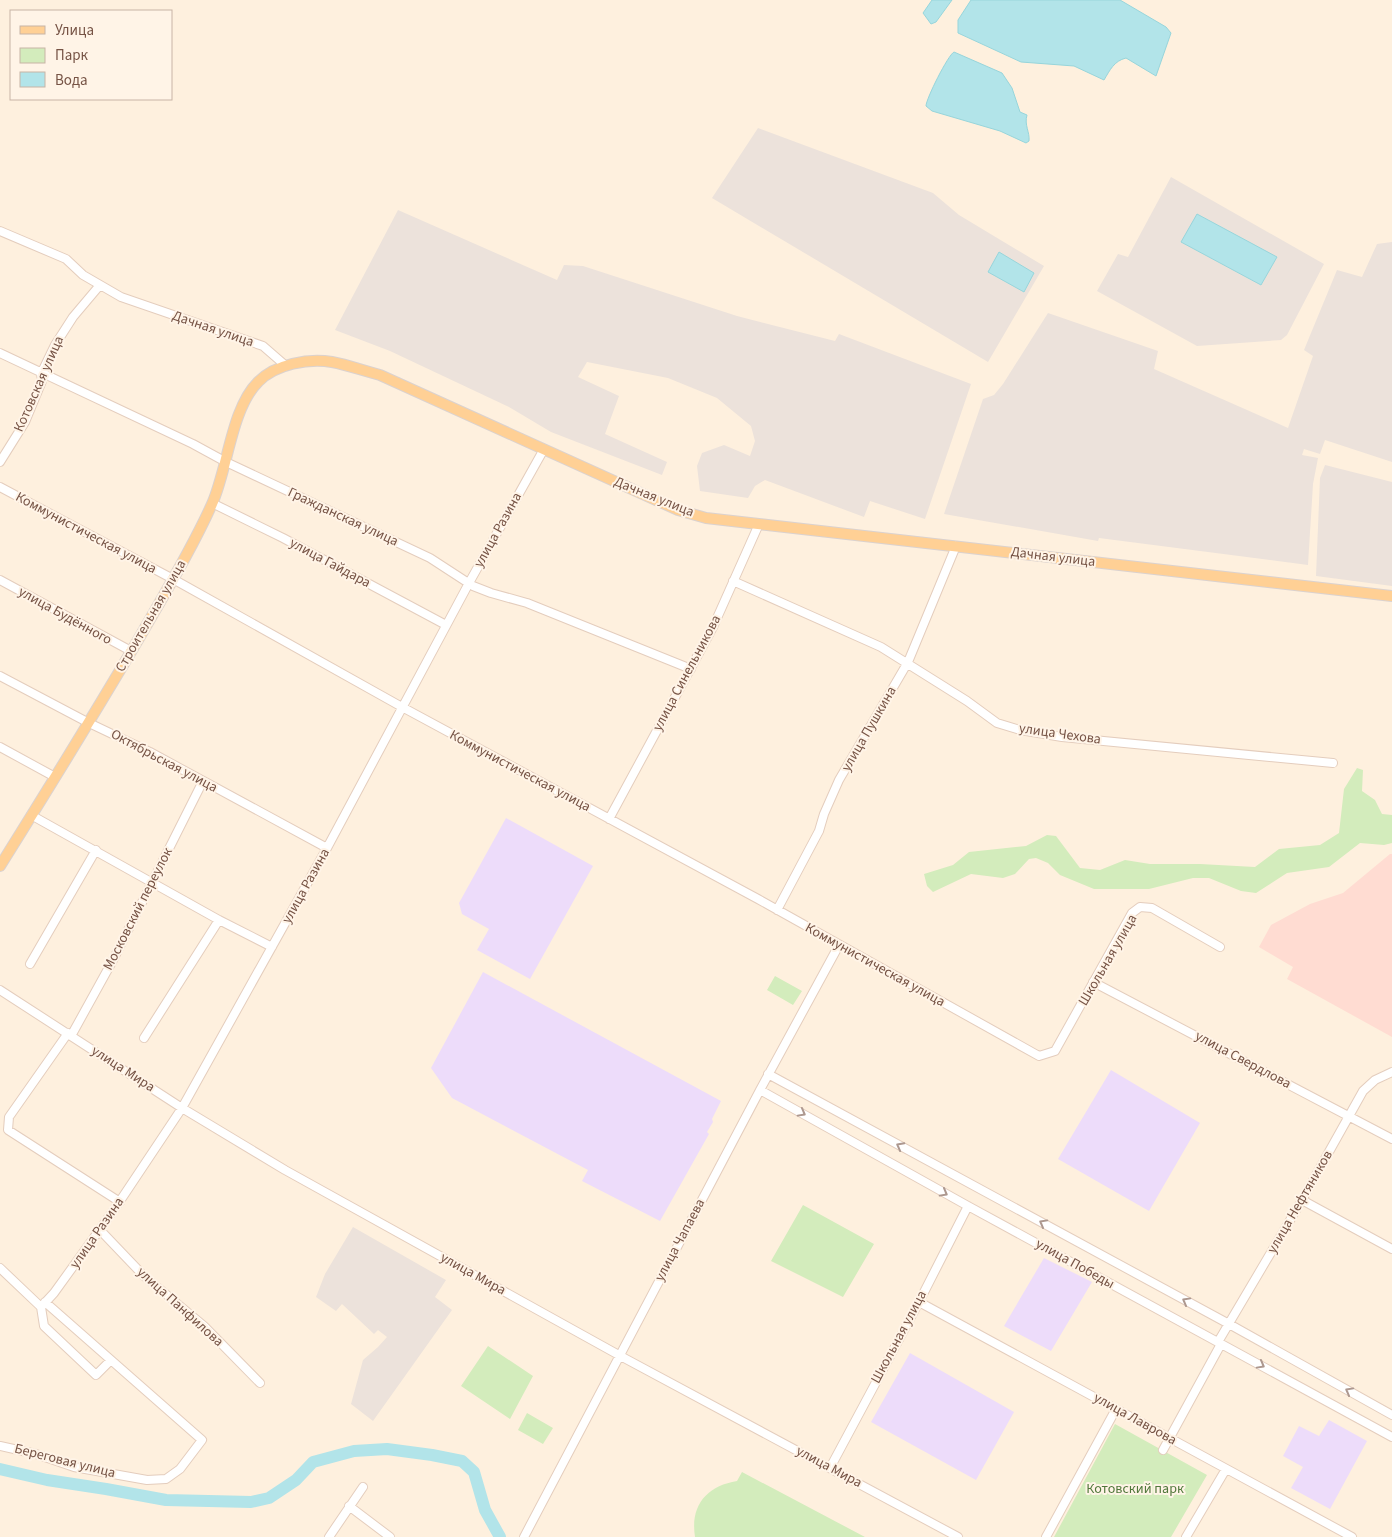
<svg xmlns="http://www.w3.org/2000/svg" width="1392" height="1537" font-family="'Source Sans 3',sans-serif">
	<rect width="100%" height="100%" fill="#fef0de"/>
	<path fill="#ffdcd2" d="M1390,854h2v183l-105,-58 6,-12 -34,-20 12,-22 39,-21 33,-11z"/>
	<path fill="#ece2db" d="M758,128l175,65 26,22 85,51 -56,96 -276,-164z
		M1171,177l153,87 -37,71 -6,5 -84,6 -100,-55 21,-37 10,3z
		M398,210l159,70 7,-15 19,1 154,50 98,25 4,-7 132,50 -46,135 -55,-18 -6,16 -99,-37 -10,6 -7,12 -48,-7 -3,-25 5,-13 22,-8 26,11 5,-15 -4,-15 -34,-28 -49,-20 -81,-16 -9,15 41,19 -14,38 62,28 -5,13 -111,-43 -42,-25 -119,-56 -55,-21z
		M1392,242v220l-67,-22 -5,14 -16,-5 -2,6 16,3 -5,26 -5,81 -209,-27 -1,3 -154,-27 39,-115 11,-4 9,-11 45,-71 110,38 -4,18 134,59 25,-72 -9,-6 33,-80 25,7 15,-33z
		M1325,465l67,17v104l-76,-10 4,-98z
		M353,1227l93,53 -11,17 17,13 -79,111 -22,-17 12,-44 15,-13 9,-10 -9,-7 -4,4 -32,-30 -6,7 -20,-14 9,-23z"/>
	<path fill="#eddcfa" d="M506,818l87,48 -63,113 -53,-29 12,-21 -27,-15 -3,-11z
		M483,972l238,129 -9,18 1,3 -6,10 2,2 -49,87 -78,-40 6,-11 -136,-72 -21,-30z
		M1111,1070l89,53 -51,88 -91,-52z
		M1044,1258l48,24 -41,69 -47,-25z
		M910,1353l104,59 -38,68 -105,-58z
		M1329,1420l38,21 -37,68 -39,-21 12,-21 -20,-11 16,-30 20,10z"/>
	<path fill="#d3ecbc" d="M1357,768l6,2 -1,21 13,9 7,14 10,1v28l-8,2 -24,-2 -31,24 -42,6 -31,20 -15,-2 -32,-13h-16l-44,11h-55l-34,-14 -12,-12 -12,-5 -7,1 -14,15 -12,4 -32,-4 -38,18 -6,-6 -3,-12 29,-9 16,-13 57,-6 21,-11 9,1 24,32 20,2 25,-10 25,4h50l55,3 24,-18 41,-4 19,-12 5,-44z
		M775,976l27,15 -9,14 -26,-15z
		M803,1205l71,39 -31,53 -72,-36z
		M488,1346l45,30 -23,43 -49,-33z
		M527,1413l26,15 -10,16 -25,-14z
		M1115,1424l92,51 -36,62h-117z
		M742,1472l123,65h-170c-5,-32 12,-51 42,-56z"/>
	<path fill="#b2e4e9" stroke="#97d5db" d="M932,0h20l-16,22 -5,2 -8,-11z
		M971,0h149l46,27 5,6 -15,43 -30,-18c-12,3 -16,12 -22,22l-30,-14 -53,-4 -63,-29v-13z
		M954,52l48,21 10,15 8,24 7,3c-3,10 3,17 2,26l-3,2 -26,-12 -68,-20 -6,-5c0,-7 22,-51 28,-54z
		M1197,214l80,43 -16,28 -80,-43z
		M999,252l35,21 -10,19 -36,-20z"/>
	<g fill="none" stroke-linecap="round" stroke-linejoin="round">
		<path stroke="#b2e4e9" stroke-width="12" d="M0,1469l47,11 59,9 60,11 85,2 18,-4 27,-18 17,-18 41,-11 33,-2 45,6 30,6 12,11 11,38 15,27"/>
		<defs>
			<path id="minor" d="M0,231l66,28 17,16 38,22 142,49 23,20
				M0,353l193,91 33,18 204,96 43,28 18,7 36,10 164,66
				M0,462l25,-40 17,-41 -1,-7 14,-29 18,-28 27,-32
				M0,487l173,92 229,128 356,192 281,157 16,-5 77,-138 8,-6 12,1 68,39
				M212,503l71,35 163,87
				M0,580l131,71
				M733,581l148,66 86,54 30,22 23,7 42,7 271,26
				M0,676l89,47 61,29 177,96
				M0,747l55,30
				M31,815l188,105 53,27
				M609,819l104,-192 46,-103
				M777,910l42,-79 5,-17 15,-34 69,-118 48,-116
				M30,964l66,-114
				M1093,982l299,157
				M0,990l182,118 103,62 341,189 332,178
				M68,1033l-59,84 -1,13 112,72
				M71,1036l42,-76 90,-179
				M144,1038l75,-118
				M768,1074l461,250 163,91
				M760,1090l208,116 424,231
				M1302,1200l90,49
				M100,1230l44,46 60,50 56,57
				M0,1268l41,39
				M919,1302l433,235
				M41,1307l13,-14 62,-86 66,-99 145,-260 142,-265 75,-134
				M41,1307l3,19 52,49 14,-14
				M1218,1342l84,-142 61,-109 12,-11 17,-8
				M0,1446l36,8 38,13 73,13 19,-1 14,-10 22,-29 -157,-138
				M1163,1450l58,-106
				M830,1468l89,-166 49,-96
				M349,1506l41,31
				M329,1537l34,-50
				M524,1537l236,-447 79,-145
				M1046,1537l70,-128
				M1186,1537l40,-68"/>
			<path id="major" d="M0,866c47,-75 93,-150 138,-226 25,-44 53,-89 74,-136 16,-36 19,-95 46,-122 17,-18 51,-24 74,-20 16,3 32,9 48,13l298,135 28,8 686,78"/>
		</defs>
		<use href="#minor" stroke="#e4cdbd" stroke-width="10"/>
		<use href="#major" stroke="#dbd2cf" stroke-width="12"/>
		<use href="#minor" stroke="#fff" stroke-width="8"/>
		<use href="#major" stroke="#ffd095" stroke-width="10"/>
	</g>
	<defs><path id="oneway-chevron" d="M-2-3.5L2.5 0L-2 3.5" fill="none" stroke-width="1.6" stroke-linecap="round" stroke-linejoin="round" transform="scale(1.25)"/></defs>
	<g stroke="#ad988f">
		<use href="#oneway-chevron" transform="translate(802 1113) rotate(29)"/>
		<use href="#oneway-chevron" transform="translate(900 1146) rotate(-152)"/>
		<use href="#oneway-chevron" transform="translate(944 1193) rotate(29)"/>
		<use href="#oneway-chevron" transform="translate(1043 1223) rotate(-151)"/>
		<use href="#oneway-chevron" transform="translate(1186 1301) rotate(-151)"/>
		<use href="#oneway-chevron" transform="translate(1261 1365) rotate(29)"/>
		<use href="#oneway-chevron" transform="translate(1349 1391) rotate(-151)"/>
	</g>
	<g text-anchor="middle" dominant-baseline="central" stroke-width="4" stroke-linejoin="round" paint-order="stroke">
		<g font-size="14" fill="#765345" stroke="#fff4e7">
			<text transform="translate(213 329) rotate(19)">Дачная улица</text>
			<text transform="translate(39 384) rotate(-66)">Котовская улица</text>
			<text transform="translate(654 497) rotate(22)">Дачная улица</text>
			<text transform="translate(343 517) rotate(25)">Гражданская улица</text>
			<text transform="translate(498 530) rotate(-61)">улица Разина</text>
			<text transform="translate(86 533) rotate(28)">Коммунистическая улица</text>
			<text transform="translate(1053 557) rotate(7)">Дачная улица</text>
			<text transform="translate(330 563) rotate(28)">улица Гайдара</text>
			<text transform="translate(65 616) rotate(29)">улица Будённого</text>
			<text transform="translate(151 616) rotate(-60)">Строительная улица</text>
			<text transform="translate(687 673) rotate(-62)">улица Синельникова</text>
			<text transform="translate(869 729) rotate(-60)">улица Пушкина</text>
			<text transform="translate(1060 734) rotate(8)">улица Чехова</text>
			<text transform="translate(164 761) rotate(28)">Октябрьская улица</text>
			<text transform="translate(520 771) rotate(28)">Коммунистическая улица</text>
			<text transform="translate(306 886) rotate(-61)">улица Разина</text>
			<text transform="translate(138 909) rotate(-63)">Московский переулок</text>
			<text transform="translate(1108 960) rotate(-60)">Школьная улица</text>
			<text transform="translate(875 965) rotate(29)">Коммунистическая улица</text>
			<text transform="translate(1243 1060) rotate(28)">улица Свердлова</text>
			<text transform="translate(123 1069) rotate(33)">улица Мира</text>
			<text transform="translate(1300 1202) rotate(-60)">улица Нефтяников</text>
			<text transform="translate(97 1233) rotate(-55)">улица Разина</text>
			<text transform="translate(680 1240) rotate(-62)">улица Чапаева</text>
			<text transform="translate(1075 1264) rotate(29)">улица Победы</text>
			<text transform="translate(473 1274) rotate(29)">улица Мира</text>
			<text transform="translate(180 1307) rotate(42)">улица Панфилова</text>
			<text transform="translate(899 1337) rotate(-62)">Школьная улица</text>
			<text transform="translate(1135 1419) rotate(29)">улица Лаврова</text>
			<text transform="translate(65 1461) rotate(14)">Береговая улица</text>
			<text transform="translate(829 1467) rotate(28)">улица Мира</text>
		</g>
		<g font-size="14" fill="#50773a" stroke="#fff4e7">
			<text x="1135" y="1489">Котовский парк</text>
		</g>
	</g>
	<rect x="10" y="10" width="162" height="90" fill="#fff4e7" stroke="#c8b4a6"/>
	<rect x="20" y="26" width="25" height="8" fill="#ffd095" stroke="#c8b4a6"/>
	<text x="55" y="35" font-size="15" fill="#765345">Улица</text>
	<rect x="20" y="48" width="25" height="15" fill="#d3ecbc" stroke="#c8b4a6"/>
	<text x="55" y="60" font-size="15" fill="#765345">Парк</text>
	<rect x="20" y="72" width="25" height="15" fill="#b2e4e9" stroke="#c8b4a6"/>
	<text x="55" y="85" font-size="15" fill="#765345">Вода</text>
</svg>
